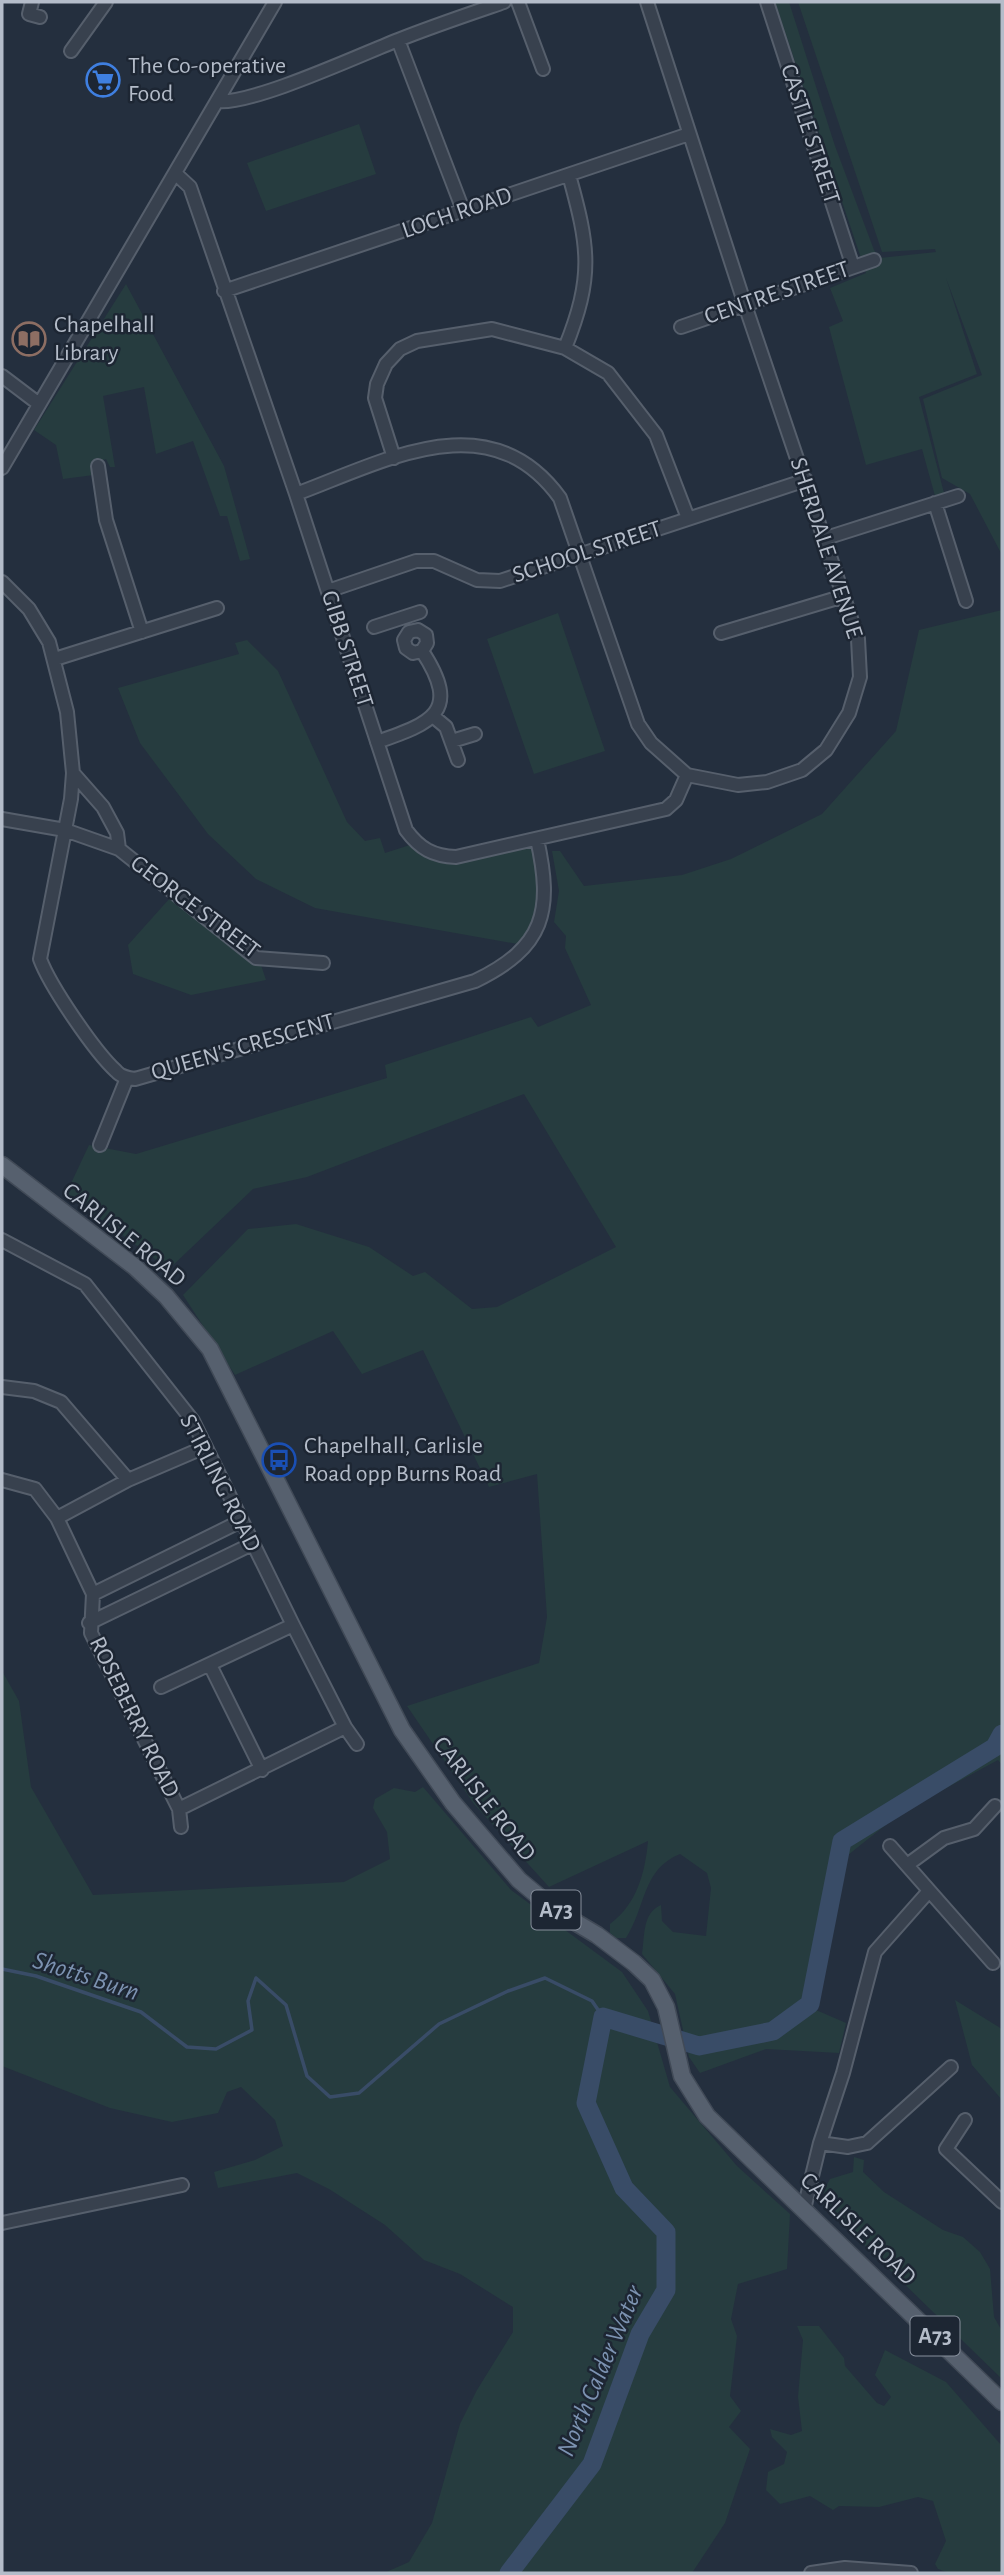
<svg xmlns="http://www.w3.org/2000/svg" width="1004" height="2575" font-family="'Alegreya Sans',sans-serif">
	<rect width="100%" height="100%" fill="#242f3e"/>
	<path fill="#263c3f" d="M775,2h14l46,144 39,104 6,8 56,-6 -1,-3 -53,3 -84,-250h204v553l-32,-61 -28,-16 -19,-79 59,-24 -36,-97 31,96 -58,23 25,96 -9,3 -13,-47 -56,16 -37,-138 14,-6 -13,-33 36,-15z
		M359,124l17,50 -110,37 -19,-48z
		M126,284l98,182 26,93 -10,2 -13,-45h-7l-27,-75 -37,13 -12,-67 -41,9 12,71h-5l-4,-8 -13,5 1,11 -31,4 -7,-34 -22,-15z
		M1002,610v1155l-4,-5 -96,52 -54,43 -32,155 30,13 -7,30 -73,-4 -66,24 -11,-16 -14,-63 -33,-40c3,-18 0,-41 19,-49l1,16 11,11 33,4 5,-48 -4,-15 -27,-19c-38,15 -34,53 -54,84h-10l-6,-5v-9c27,-20 35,-51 38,-83l-99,46 -75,-83 -67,-98 132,-43 8,-46 -10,-143 -48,13 -66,-137 -61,24 -29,-43 -98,44 -52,-80 65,-66 48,-5 73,23 44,29 12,-4 47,37 25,-2 119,-60 -92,-153 -217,83 -54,12 -84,80 -103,-75 23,-49 47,9 251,-76 -2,-13 146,-48 7,10 53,-22 -26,-57 1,-12 -12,-14 5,-31 -7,-40h8l24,35 98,-11 49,-16 91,-45 74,-83 23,-101z
		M558,613l47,138 -71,23 -47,-135z
		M247,640l31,31 69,151 18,19 15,-3 5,15 28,-9 19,11 103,-12 7,62 -19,40 -208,-37 -59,-29 -48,-45 -68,-91 -22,-55 121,-34 -4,-11z
		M170,898l77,61 14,6 5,15 -75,15 -58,-21 -5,-29z
		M2,1671l17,30 12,86 62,108 251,-13 46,-23 -3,-27 -14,-24 2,-9 19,-11 21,4 8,-5 88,103 111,82 26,39 22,76 67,79 53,48 -3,55 -49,15 -7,35 6,17 -7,60 11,15 -12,16 21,22 -25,74 -33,50h-308l25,-11 23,-39 28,-99 17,-34 36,-58v-25l-53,-33 -36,-14 -39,-35 -56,-36 -32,-16 -79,15 -4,-16 41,-12 28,-14 -8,-26 -34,-33 -14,5 -9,21 -46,9 -62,-14 -108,-42z
		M955,2000l47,29v71l-30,-35z
		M854,2157l10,3 -1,12 21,20 59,38 20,7 17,15 10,17 4,48 8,14v48l-180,-175 1,-12 7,-13 23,-7z
		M797,2326h22l25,32 1,8 32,37 7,3 7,-9 -16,-22 10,-25 61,32 56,64v127h-53l-11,-4 -3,-5 11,-23 -13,-40 -15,-4 -39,10 -40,-1 -6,4 -23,-14 -30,8 -14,-14 2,-18 16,-8 3,-12 -15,-15 -2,-8 21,6 11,-4 -4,-34 5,-57z"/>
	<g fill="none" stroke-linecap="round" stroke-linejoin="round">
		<path stroke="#394c67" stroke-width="3.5" d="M2,1969l34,7 105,36 46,35 29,2 36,-19 -4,-29 8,-23 30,27 21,71 23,21 29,-4 80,-69 69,-33 37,-13 47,23 11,16"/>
		<path stroke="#394c67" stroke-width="19" d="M509,2573l83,-109 48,-130 26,-44v-58l-42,-44 -38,-85 17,-86 96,29 74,-15 37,-27 32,-163 153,-94 7,-13"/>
		<defs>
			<path id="minor" d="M32,2l-3,12 11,3
				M518,2l25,67
				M767,2l86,265
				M398,40l65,170
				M71,51l35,-49
				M217,101c33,5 145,-47 181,-61 35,-14 71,-26 106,-38
				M176,174l14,13 106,307 110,336c14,19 27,26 50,27l210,-48 10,-9 11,-25
				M224,291l465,-157
				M681,327l193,-67
				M565,348c29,-72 24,-101 4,-173
				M2,376l37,28
				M394,458l-19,-60 2,-14 9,-20 14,-15 17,-8 75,-12 73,19 43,25 48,62 32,83
				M98,466l8,54 36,112
				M2,468l273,-466
				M296,494c89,-33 194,-93 264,4l78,226 13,19 36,32 51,10 29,-3 35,-12 24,-20 23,-37 11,-36 -2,-38 -113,-334 -98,-303
				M935,503l31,98
				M826,538l132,-42
				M2,582l27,27 20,33 18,70 6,61 30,34 14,26 2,16 137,109 67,5
				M328,591l88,-30h18l43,19 23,1 306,-101
				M374,627l46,-15
				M721,633l123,-37
				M55,659l162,-51
				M434,717l12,10 12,33
				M452,741l23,-7
				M377,742c55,-19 85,-30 45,-91l-9,2 -7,-5 -2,-8 5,-8 9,-2 8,5 1,8 -5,8
				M73,773l-2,26 -31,160c10,27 55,93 76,112 5,6 12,7 19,8l340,-98c70,-34 78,-70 62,-142
				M2,819l63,11 54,19
				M100,1145l27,-67
				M2,1240l83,44 108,137 100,204 52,102 12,17
				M2,1387l32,4 27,11 67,78
				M2,1480l33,9 22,29 36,76 -2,39 88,176 2,18
				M57,1518l71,-38 77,-33
				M93,1594l148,-73
				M89,1623l163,-79
				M210,1665l52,105
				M161,1687l132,-62
				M179,1809l166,-82
				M890,1846l103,117
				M907,1865l37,-27 30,-9 21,-23
				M965,2120l-19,29 56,53
				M820,2143l28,4 19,-4 84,-76
				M804,2209l16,-66 23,-70 32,-121 54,-61
				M2,2223l180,-38
				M811,2573l34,-5 66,5"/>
			<path id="major" d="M2,1165l133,102 31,29 44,53 192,381 51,73 66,77 36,30 42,25 37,28 18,17 14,27 16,69 25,40 295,286"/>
		</defs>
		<use href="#minor" stroke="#565f6c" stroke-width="16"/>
		<use href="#major" stroke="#414a57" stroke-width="19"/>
		<use href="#minor" stroke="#38414e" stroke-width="12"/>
		<use href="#major" stroke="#56606e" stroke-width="16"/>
	</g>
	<defs>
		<symbol id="supermarket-ring" viewBox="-11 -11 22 22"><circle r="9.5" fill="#1d2633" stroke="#3f7fe0" stroke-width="1.5"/><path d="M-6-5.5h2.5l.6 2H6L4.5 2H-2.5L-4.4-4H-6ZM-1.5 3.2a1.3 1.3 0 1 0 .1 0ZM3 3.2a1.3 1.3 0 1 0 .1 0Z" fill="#3f7fe0"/></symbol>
		<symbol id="library-ring" viewBox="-11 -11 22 22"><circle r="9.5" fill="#1d2633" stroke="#8d6e63" stroke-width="1.5"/><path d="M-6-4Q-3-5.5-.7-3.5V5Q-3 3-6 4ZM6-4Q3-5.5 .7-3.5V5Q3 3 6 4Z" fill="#8d6e63"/></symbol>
		<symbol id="bus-ring" viewBox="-11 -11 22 22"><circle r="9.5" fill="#1d2633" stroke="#1a4fb4" stroke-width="1.5"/><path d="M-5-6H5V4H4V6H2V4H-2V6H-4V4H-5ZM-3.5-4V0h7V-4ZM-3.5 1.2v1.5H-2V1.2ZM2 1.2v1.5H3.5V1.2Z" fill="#1a4fb4"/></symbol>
	</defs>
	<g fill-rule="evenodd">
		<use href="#supermarket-ring" x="84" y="61" width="38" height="38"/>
		<use href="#library-ring" x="10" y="320" width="38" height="38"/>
		<use href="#bus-ring" x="260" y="1441" width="38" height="38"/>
	</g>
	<g text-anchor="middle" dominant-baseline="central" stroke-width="5" stroke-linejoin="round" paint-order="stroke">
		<g fill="#1d2633" stroke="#878f9c" stroke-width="2">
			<rect x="531.5" y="1890.5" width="49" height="39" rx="5"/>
			<rect x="910.5" y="2316.5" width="49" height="39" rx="5"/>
		</g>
		<g font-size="23" font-weight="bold" fill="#b4bcc9">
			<text x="556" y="1910">A73</text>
			<text x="935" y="2336">A73</text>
		</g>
		<g font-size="24" fill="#b4bcc9" stroke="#1d2633" text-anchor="start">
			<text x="128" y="66">The Co-operative<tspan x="128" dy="28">Food</tspan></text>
			<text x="54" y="325">Chapelhall<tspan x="54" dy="28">Library</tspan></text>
			<text x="304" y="1446">Chapelhall, Carlisle<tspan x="304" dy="28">Road opp Burns Road</tspan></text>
		</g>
		<g font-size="24" fill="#b4bcc9" stroke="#1d2633">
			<text transform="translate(810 134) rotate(72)">CASTLE STREET</text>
			<text transform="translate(457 213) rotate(-19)">LOCH ROAD</text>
			<text transform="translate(777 293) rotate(-19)">CENTRE STREET</text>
			<text transform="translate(826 548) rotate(72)">SHERDALE AVENUE</text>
			<text transform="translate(587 552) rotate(-18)">SCHOOL STREET</text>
			<text transform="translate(347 649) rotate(72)">GIBB STREET</text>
			<text transform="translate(195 907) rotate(37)">GEORGE STREET</text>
			<text transform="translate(243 1047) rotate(-16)">QUEEN'S CRESCENT</text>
			<text transform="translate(124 1235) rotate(39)">CARLISLE ROAD</text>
			<text transform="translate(220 1483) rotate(63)">STIRLING ROAD</text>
			<text transform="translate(134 1717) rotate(64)">ROSEBERRY ROAD</text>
			<text transform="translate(484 1799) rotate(52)">CARLISLE ROAD</text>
			<text transform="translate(858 2229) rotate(44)">CARLISLE ROAD</text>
		</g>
		<g font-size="26" font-style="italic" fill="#7c92b1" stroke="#1d2633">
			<text transform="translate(86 1976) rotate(18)">Shotts Burn</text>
			<text transform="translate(600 2371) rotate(-67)">North Calder Water</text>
		</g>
	</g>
	<rect width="1004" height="2575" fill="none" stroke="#b4bcc9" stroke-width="7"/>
</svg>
